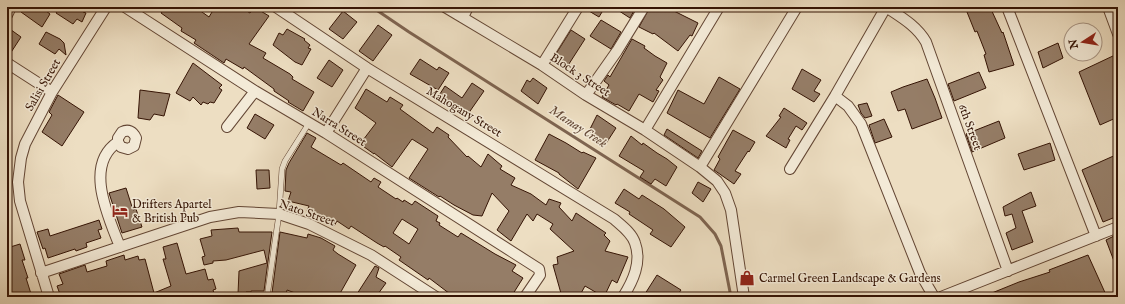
<svg xmlns="http://www.w3.org/2000/svg" width="1125" height="304" font-family="'IM FELL English',serif">
	<rect width="100%" height="100%" fill="#eddec2"/>
	<filter id="stains"><feTurbulence type="fractalNoise" baseFrequency=".005" numOctaves="4"/><feColorMatrix values="0 0 0 0 .2 0 0 0 0 .09 0 0 0 0 .02 0 0 0 .5 -.17"/></filter>
	<radialGradient id="worn" r=".72"><stop offset=".6" stop-color="#630" stop-opacity="0"/><stop offset="1" stop-color="#630" stop-opacity=".3"/></radialGradient>
	<g fill="none" stroke-linecap="round" stroke-linejoin="round">
		<path stroke="#7e6450" stroke-width="3" d="M372,7l37,25 291,185 15,17 6,12 10,51"/>
	</g>
	<path fill="#957d67" stroke="#351405" fill-rule="evenodd" d="M24,7h17l9,7 -8,13 -21,-15z
		M60,7h26l-3,5 3,1 -4,9 -5,-3 -4,5 -17,-11z
		M165,7h30l14,10 6,-10h25l10,6 4,-6 15,9 -20,28 17,9 -3,5 27,16 3,3 -1,2 22,13 -11,19 -15,-9 1,-1 -15,-10v-2l-30,-22 -1,2 -17,-10 -2,4 -30,-20 2,-3 -15,-9 1,-3 -21,-15z
		M584,7h21l-6,10 -15,-9z
		M613,7h23l-6,11z
		M650,7h27l-3,4 24,12 -6,13 -2,-1 -12,16 -24,-18 -1,1 -14,-7z
		M965,7h25l12,26 1,-1 11,33 -25,7 -5,-17 2,-1 -9,-23 -2,1z
		M343,11l14,11 -14,17 -14,-10z
		M601,20l20,12 -10,17 -21,-13z
		M378,25l14,10 -19,26 -14,-10z
		M7,27l14,10 -13,20h-1z
		M287,29l18,10 -1,1 6,5 -2,3 3,1 -9,16 -7,-3 -22,-17 6,-12 4,2z
		M571,30l14,9 -18,28 -13,-10z
		M46,32l14,7 4,4 2,12 -7,-6 -4,5 -16,-10z
		M632,39l13,7 -1,2 11,8 12,7 -7,14 3,3 -7,10 3,1 -6,11 -14,-8 -10,17 -12,-7 -1,1 -14,-8 7,-12 -5,-4 4,-6 2,2z
		M1058,43l5,15 -20,10 -5,-16z
		M1115,55l3,7v55l-18,8 -21,-53z
		M420,59l17,11 2,-3 10,6 -11,17 -28,-16z
		M329,60l14,10 -11,17 -15,-9z
		M193,63l29,22 -3,3 3,2 -8,13 -4,-1 -2,2 -5,-2 -2,3 -8,-8 -3,4 -14,-8z
		M802,69l19,11 -7,11 6,3 -6,8 -22,-13z
		M979,72l7,16 -32,13 -6,-17z
		M719,77l21,12 -30,49 -43,-25 11,-23 26,14z
		M533,78l14,10 -9,16 -17,-13 6,-11 3,2z
		M927,79l8,19 7,20 -30,11 -7,-20 -7,2 -7,-19 12,-5z
		M472,83l12,8 -16,23 -13,-9 -2,3 -15,-11 7,-11 17,12z
		M366,89l21,13 3,-5 13,8 -3,4 33,24 4,-6 12,8 -1,2 19,20 1,-1 13,11 7,-13 14,12 -2,3 15,9 -4,7 20,9 15,11 3,-6 12,4 -2,4 13,14 4,-8 30,20 -2,2 6,6 -5,10 23,6 -11,26 -5,-3 -8,17 -19,-11 -6,11h-17l-9,-32 5,-1 -1,-7 17,-6 -24,-22 3,-5 -16,-10 -4,7 -6,-7 -16,27 -14,-11 12,-19 -17,-18 -10,23 -9,-1 -19,-10 -14,-9 -1,1 -30,-19 19,-29 -16,-10 -20,28 -18,-14v1l-14,-10 16,-21 -21,-15z
		M140,90l30,4 -6,22 -10,-2 -4,6 -12,-2z
		M58,95l26,17 -22,34 -20,-14 10,-17 -3,-3z
		M867,103l5,13 -7,2 -4,-5 -3,-8z
		M784,108l23,15 -5,7 -6,-4 -8,13 2,1 -4,8 -20,-12 15,-19 -2,-1z
		M255,114l19,11 -9,14 -18,-11z
		M597,115l19,13 -11,17 -16,-14z
		M884,119l8,18 -17,6 -6,-18z
		M999,121l6,17 -33,14 -6,-18z
		M667,129l35,22 -4,7 -34,-23z
		M733,130l22,12 -6,10 -1,-1 -13,20 6,3 -7,10 -20,-14 6,-11 -2,-2z
		M307,133l9,5 -5,9 30,18 2,-2 28,19 3,-4 7,4 -3,5 18,12 1,-1 6,4 1,-2 8,5 3,-4 23,15 -2,5 4,2 -1,2 19,12 3,-4 34,21 21,11 -4,6 11,7 -12,19h-57l-25,-19 -1,2 -29,-20 2,-3 -16,-11 -1,1 -7,-4 -26,-17 -2,3 -12,-8 -3,5 -7,-4 1,-2 -21,-9 2,-5 -21,-5 3,-9 -6,-1 1,-21 3,-7zM402,219l16,10 -9,15 -16,-11z
		M549,134l17,9 16,10 1,-1 13,6 -18,31 -19,-15v-1l-24,-13z
		M631,136l11,9 1,-2 14,10 10,6 10,8 -11,19 -11,-7 -4,5 -11,-7 4,-6 -25,-15z
		M1050,143l5,17 -31,10 -6,-16z
		M1118,154v62l-15,6 -21,-52z
		M256,170h13l1,18 -13,1z
		M698,182l13,7 -8,13 -11,-9z
		M126,188l7,22 3,-1 6,18 -20,6 -13,-40z
		M624,189l15,10 3,-4 22,14 21,18 -14,20 -21,-13 3,-4 -24,-16 1,-2 -15,-9z
		M1031,192l5,14 -14,5 11,31 -21,8 -6,-17 10,-5 -4,-14 -7,2 -2,-9z
		M99,220l3,9 -4,1 3,8 -15,5 1,4 -11,4 -1,-2 -27,9 -3,-10 -2,1 -6,-17 11,-3 2,7z
		M238,228l1,4h33l-8,59h-13v1h-5l-1,2h-7l1,-23 28,-8 -3,-13 -38,10 -13,1v2l-9,2 -2,-8 3,-1 -5,-17 12,-3 -1,-6z
		M280,232l27,6 1,-4 13,4 14,8 -2,4 5,4 18,11 -18,32h-32l-19,-7 -1,5 -14,-2z
		M1118,234v35h-1l-11,-29z
		M177,243l9,31 19,-5 3,11 5,-1 3,10 -3,1 2,6 -5,1h-8l-1,-2 -7,2h-133l-4,-11 6,-2 -4,-10 26,-9 2,7 20,-6 -1,-5 18,-6 1,5 13,-4 1,4 6,-1 9,34 17,-7 -8,-27h3l-3,-12z
		M20,244l5,16h-3l6,18h-2l6,19h-25v-49z
		M1088,255l19,42h-125l37,-15 31,-10 -1,-2z
		M375,266l4,2 -3,9 10,6 -8,11 -3,-1 -3,4h-17z
		M657,275l24,15 -5,7h-33z"/>
	<g fill="none" stroke-linecap="round" stroke-linejoin="round">
		<defs>
			<path id="lane" d="M267,297l12,-83 3,-45 3,-8 24,-38"/>
			<path id="street" d="M125,7l130,84 71,42 213,136 1,6 -15,22
				M276,7l91,61 247,151c8,7 18,14 21,24 7,19 -2,38 -12,54
				M445,7l97,58 44,30 59,35 55,37 17,14 8,12 6,17 13,87
				M886,7c15,10 31,19 40,35l82,229
				M1007,7l89,229
				M1108,7l10,27
				M7,15l4,-8
				M463,17l5,-10
				M7,63l45,29
				M542,65l36,-58
				M586,95l31,-44 27,-44
				M835,96l13,10 13,18 59,149 14,24
				M227,127l28,-36
				M645,130l74,-123
				M326,133l41,-65
				M118,142l3,5 7,2 6,-3 2,-8c-3,-7 -8,-9 -14,-6l-4,6v4c-35,23 -9,76 2,105
				M700,167l97,-160
				M790,169l45,-73 51,-89
				M41,273l169,-56 29,-5 40,2 30,10 62,31 65,42
				M49,297l-29,-96 -2,-19 3,-24 4,-14 27,-52 54,-85
				M941,297l177,-70"/>
		</defs>
		<use href="#lane" stroke="#634634" stroke-width="6"/>
		<use href="#street" stroke="#634634" stroke-width="12"/>
		<use href="#lane" stroke="#f3ead7" stroke-width="5"/>
		<use href="#street" stroke="#f3ead7" stroke-width="10"/>
	</g>
	<defs>
		<symbol id="hotel-bare" viewBox="-9 -9 18 18"><path d="M-6-4.5h1.5V1H6V5H4.5V3h-9V5H-6ZM-4 0a1.8 1.8 0 1 1 3.6 0ZM.5 0V-2.5h3Q6-2.5 6 0Z" fill="#8f2418" stroke="#f3ead7" stroke-width="2.5" paint-order="stroke"/></symbol>
		<symbol id="shop-bare" viewBox="-9 -9 18 18"><path d="M-5-2.5h2.3a2.7 3.5 0 0 1 5.4 0H5L5.5 6h-11ZM-1.5-2.5h3a1.5 2.3 0 0 0-3 0Z" fill="#8f2418" stroke="#f3ead7" stroke-width="2.5" paint-order="stroke"/></symbol>
	</defs>
	<g fill-rule="evenodd">
		<use href="#hotel-bare" x="109" y="200" width="22" height="22"/>
		<use href="#shop-bare" x="736" y="267" width="22" height="22"/>
	</g>
	<g text-anchor="middle" dominant-baseline="central" stroke-width="3" stroke-linejoin="round" paint-order="stroke">
		<g font-size="12" fill="#351405" stroke="#f3ead7">
			<text transform="translate(580 75) rotate(33)">Block 3 Street</text>
			<text transform="translate(43 85) rotate(-60)">Salisi Street</text>
			<text transform="translate(464 112) rotate(31)">Mahogany Street</text>
			<text transform="translate(339 127) rotate(32)">Narra Street</text>
			<text transform="translate(970 127) rotate(70)">6th Street</text>
			<text transform="translate(307 213) rotate(19)">Nato Street</text>
		</g>
		<g font-size="12" fill="#351405" stroke="#f3ead7" text-anchor="start">
			<text x="132" y="204">Drifters Apartel<tspan x="132" dy="14">&amp; British Pub</tspan></text>
			<text x="759" y="278">Carmel Green Landscape &amp; Gardens</text>
		</g>
		<g font-size="13" font-style="italic" fill="#654937" stroke="#f3ead7">
			<text transform="translate(578 127) rotate(33)">Mamay Creek</text>
		</g>
	</g>
	<rect width="1125" height="304" fill="none" stroke="#eddec2" stroke-width="24"/>
	<rect x="8" y="8" width="1109" height="288" fill="none" stroke="#351405" stroke-width="2"/>
	<rect x="12" y="12" width="1101" height="280" fill="none" stroke="#351405"/>
	<g transform="translate(1083 42) rotate(258)"><circle r="19" fill="#f3ead7" stroke="#a79483"/>
	<path d="M0-3L7 15L0 10L-7 15Z" fill="#8f2418"/>
	<text y="-6" font-size="11" font-weight="bold" text-anchor="middle" fill="#351405">N</text>
	</g>
	<rect width="100%" height="100%" filter="url(#stains)"/>
	<rect width="100%" height="100%" fill="url(#worn)"/>
</svg>
